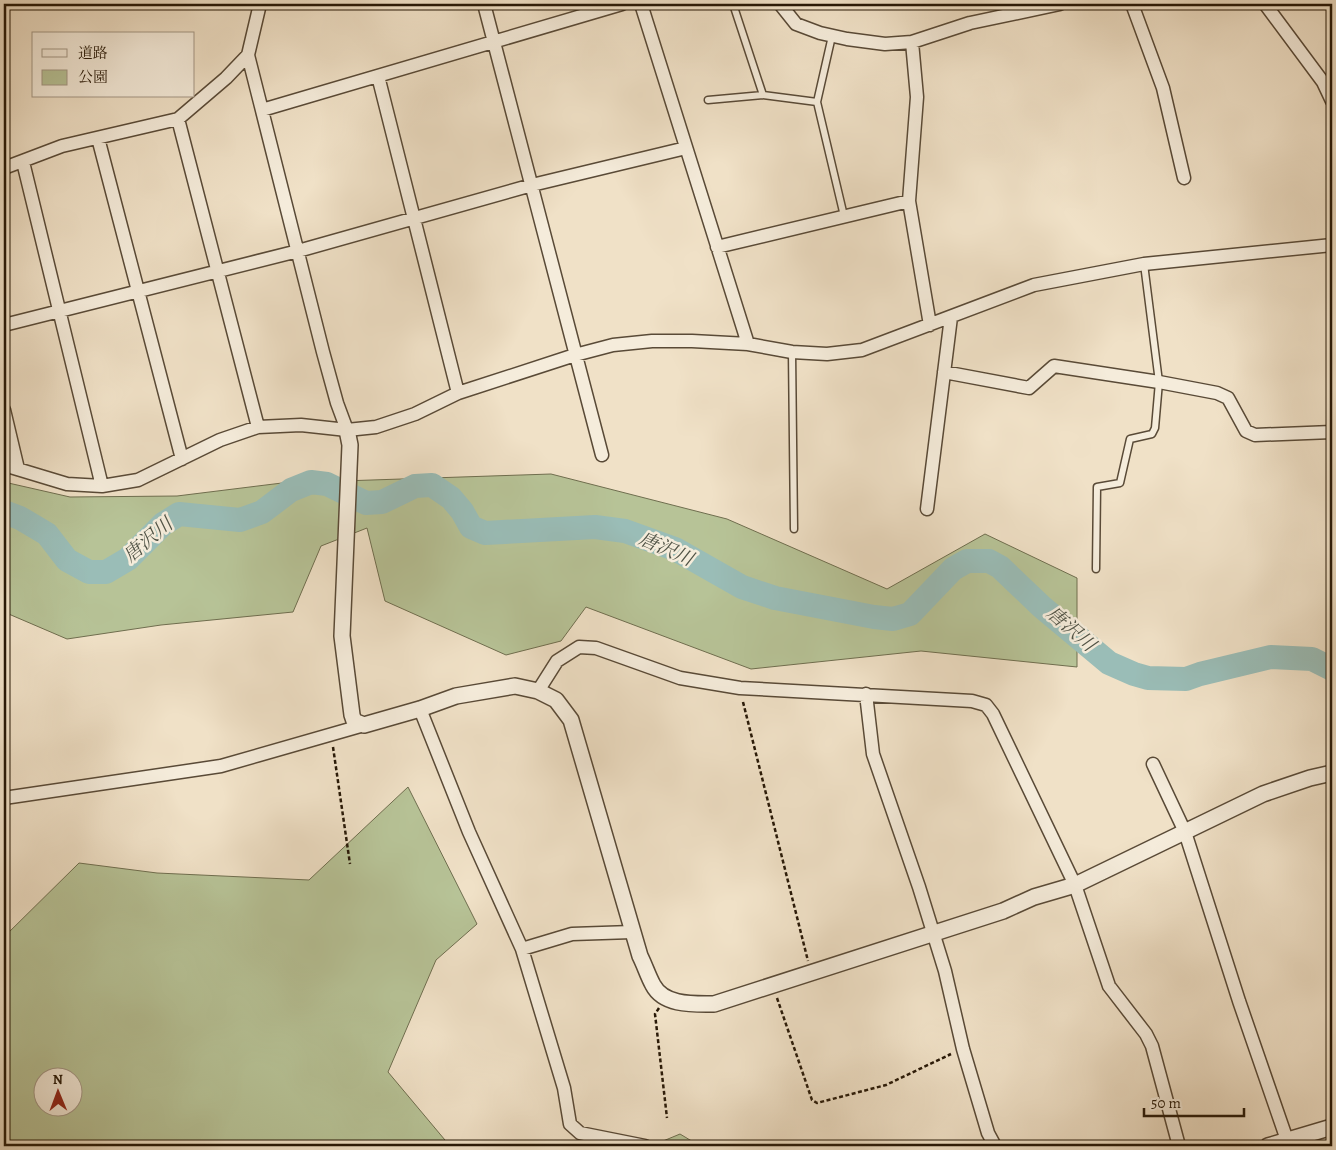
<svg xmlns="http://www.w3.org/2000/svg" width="1336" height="1150" font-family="Alegreya,'Noto Serif JP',serif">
	<rect width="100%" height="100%" fill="#f0e1c7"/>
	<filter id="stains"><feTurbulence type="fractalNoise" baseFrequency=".004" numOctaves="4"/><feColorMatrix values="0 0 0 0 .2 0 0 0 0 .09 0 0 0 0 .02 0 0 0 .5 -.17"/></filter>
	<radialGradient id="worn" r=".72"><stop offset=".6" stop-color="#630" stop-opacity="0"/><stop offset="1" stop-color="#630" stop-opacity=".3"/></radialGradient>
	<path fill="#b7c397" stroke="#6f6e4f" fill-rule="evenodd" d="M551,474l176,45 160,70 98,-55 92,44v89l-156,-16 -170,18 -165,-62 -25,34 -55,14 -121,-54 -18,-73 -46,18 -28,66 -132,13 -94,14 -63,-27v-130l66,15 107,-1 105,-13z
		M408,787l69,137 -41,36 -48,112 62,74h-446v-209l75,-74 78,10 152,7zM42,1078h30v30h-30z
		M680,1134l20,12h-49z"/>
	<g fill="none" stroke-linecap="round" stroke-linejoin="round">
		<path stroke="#9abdb7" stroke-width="24" d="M4,512l16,6 27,16 20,26 22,12h17l22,-13 35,-35 16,-10 61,6 22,-8 29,-22 20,-8 16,2 39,19 16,-1 33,-16 17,-1 19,13 11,13 9,16 14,6 110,-6 30,4 50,18 67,38 33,11 99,19 19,2 17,-5 43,-45 14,-8h22l11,6 42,40 67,56 25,11 14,4 38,1 14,-5 71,-17 41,2 20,10"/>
		<defs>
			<path id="service" d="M733,4l30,91
				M832,36l-15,66 27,114
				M708,100l55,-5 54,7
				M792,352l2,177
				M1096,569l1,-82 23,-4 10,-44 22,-5 3,-6 4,-46 -15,-118"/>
			<path id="minor" d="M260,4l-12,51 75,297 14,51 10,27
				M484,4l118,451
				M641,4l107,340
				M780,4l16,20 24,9 27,6 38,5 27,-2 58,-19 90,-19
				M1132,4l31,84 21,90
				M1265,4l58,78 9,19
				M912,42l5,55 -8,104 21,124
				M378,76l80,317
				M262,110l360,-106
				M178,119l80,308
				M98,138l84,321
				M23,162l79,324
				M4,168l58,-22 116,-27 48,-41 22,-23
				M717,247l192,-46
				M4,325l294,-74 234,-66 154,-37
				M944,372l85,16 25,-22 105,16 58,11 11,5 18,33 9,4 77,-3
				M4,410l14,59
				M4,465l63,19 35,2 36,-6 82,-40 38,-13 43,-2 46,5 29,-3 39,-13 43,-21 117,-38 38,-10 39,-4h40l56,3 44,8 35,2 35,-4 172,-65 110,-21 188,-19
				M927,509l24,-192
				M538,691l19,-30 22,-14 17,1 84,30 60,10 232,13 14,4 7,9 82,171 34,101 37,48 6,12 27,100
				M866,694l7,60 46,133 26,84 18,78 25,84 7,13
				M420,709l49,123 53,117 42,139 6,36 10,9 65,13
				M1153,764l32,68 54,169 48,139
				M4,798l217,-32 143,-41
				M522,949l50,-15 60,-2"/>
			<path id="tertiary" d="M347,430l3,15 -8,191 10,79 2,6 10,4 56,-16 36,-13 59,-10 23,5 18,9 15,20 69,236c5,10 8,20 13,29 11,21 41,19 61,19l289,-93 31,-14 41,-12 188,-91 47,-16 22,-5
				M1268,1146l64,-19"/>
		</defs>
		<use href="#service" stroke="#594a37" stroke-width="9"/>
		<use href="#minor" stroke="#594a37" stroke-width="15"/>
		<use href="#tertiary" stroke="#594a37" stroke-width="18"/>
		<path stroke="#271807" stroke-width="2.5" stroke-dasharray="4 2.5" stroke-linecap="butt" d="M743,702l65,259
			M333,747l17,117
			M777,998l35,102 5,3 69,-18 65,-31
			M659,1008l-4,6 12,104"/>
		<use href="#service" stroke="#f5ecdb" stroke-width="6"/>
		<use href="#minor" stroke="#f5ecdb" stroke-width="12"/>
		<use href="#tertiary" stroke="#f5ecdb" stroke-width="15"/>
	</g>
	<g text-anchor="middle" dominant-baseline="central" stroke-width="5" stroke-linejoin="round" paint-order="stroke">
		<g font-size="19" font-style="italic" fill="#4f5245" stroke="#f5ecdb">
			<text transform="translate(148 540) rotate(-40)">唐沢川</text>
			<text transform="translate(666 549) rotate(24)">唐沢川</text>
			<text transform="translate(1071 629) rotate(41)">唐沢川</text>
		</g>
	</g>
	<rect width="1336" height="1150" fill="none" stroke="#f0e1c7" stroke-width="20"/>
	<rect x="5" y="5" width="1326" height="1140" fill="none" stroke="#271807" stroke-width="2.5"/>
	<rect x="10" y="10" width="1316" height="1130" fill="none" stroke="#271807"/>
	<rect x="32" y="32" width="162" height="65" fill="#f5ecdb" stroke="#a39786"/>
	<rect x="42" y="49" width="25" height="8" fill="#f5ecdb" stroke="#a39786"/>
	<text x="78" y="58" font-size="15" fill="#271807">道路</text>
	<rect x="42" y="70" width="25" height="15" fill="#b7c397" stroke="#a39786"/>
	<text x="78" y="82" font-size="15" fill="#271807">公園</text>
	<g transform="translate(58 1092) rotate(359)"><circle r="24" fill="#f5ecdb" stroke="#a39786"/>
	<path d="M0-4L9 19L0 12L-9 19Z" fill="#8f2418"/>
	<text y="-8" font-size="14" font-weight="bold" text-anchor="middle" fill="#271807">N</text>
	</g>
	<path d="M1144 1108v8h100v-8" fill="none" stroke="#271807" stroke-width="2.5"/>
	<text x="1151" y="1108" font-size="15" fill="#271807" stroke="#f5ecdb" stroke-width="4" paint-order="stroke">50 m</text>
	<rect width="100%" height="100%" filter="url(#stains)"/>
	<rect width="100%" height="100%" fill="url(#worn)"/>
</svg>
